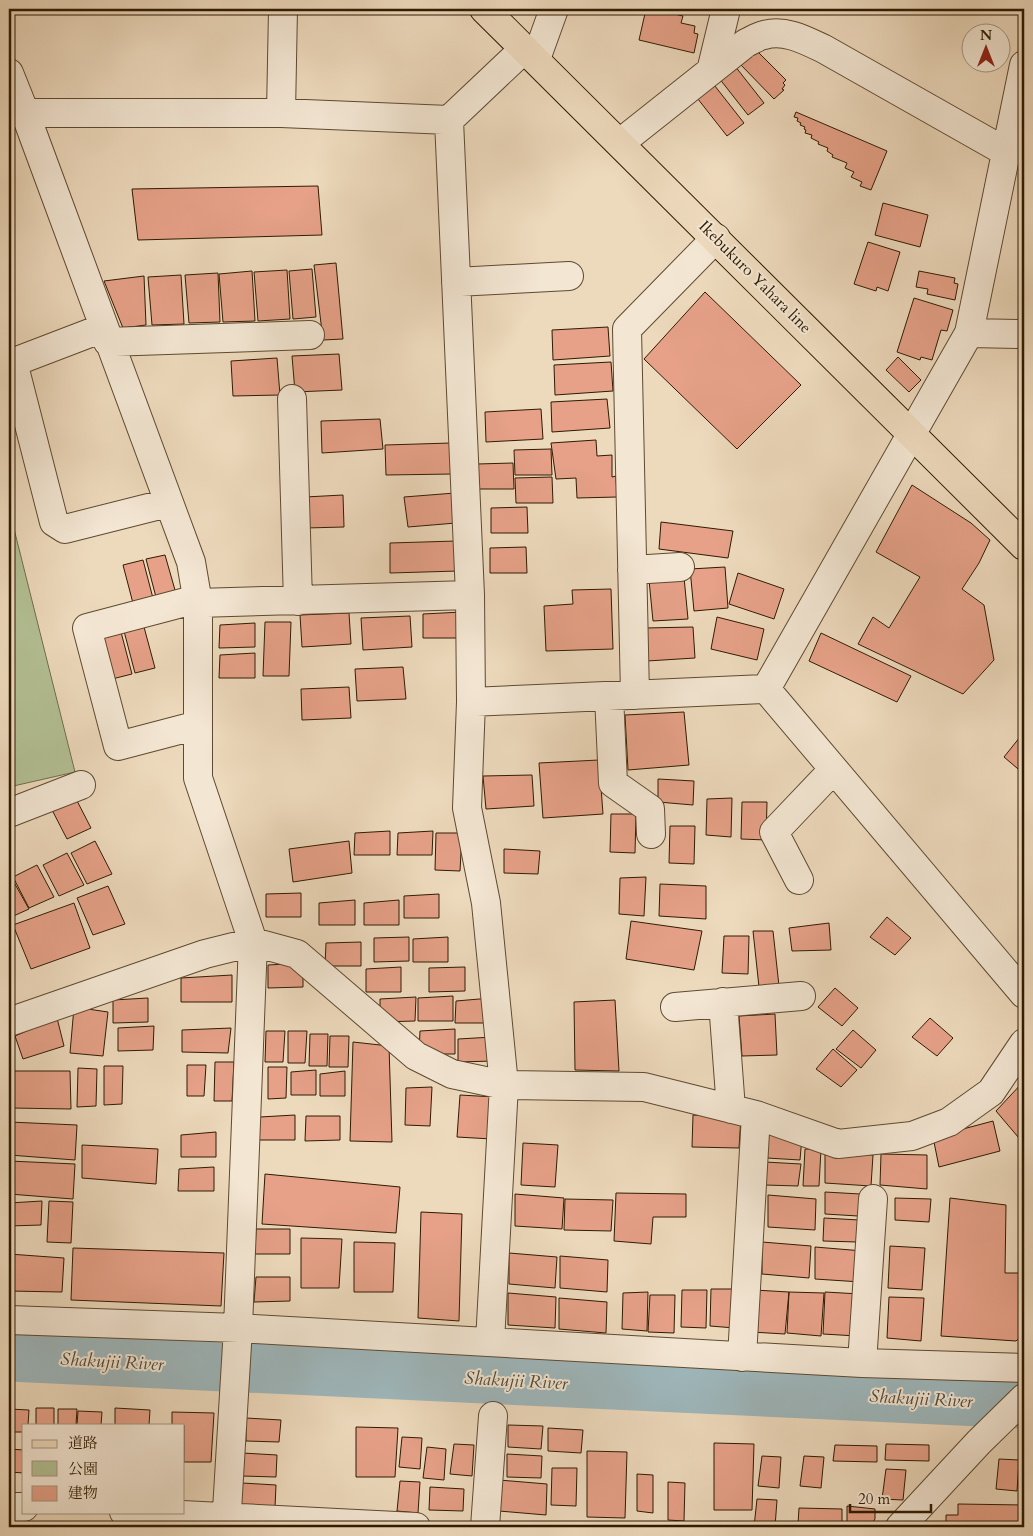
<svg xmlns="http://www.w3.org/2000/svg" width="1033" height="1536" font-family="Cardo,'Noto Serif JP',serif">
	<rect width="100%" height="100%" fill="#edd9bc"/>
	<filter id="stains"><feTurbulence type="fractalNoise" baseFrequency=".004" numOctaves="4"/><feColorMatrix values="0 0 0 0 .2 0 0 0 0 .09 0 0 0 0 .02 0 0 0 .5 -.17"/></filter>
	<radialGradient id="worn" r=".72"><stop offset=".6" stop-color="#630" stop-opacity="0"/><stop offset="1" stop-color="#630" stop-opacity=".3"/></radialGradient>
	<path fill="#b3c094" stroke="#716e4b" d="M9,509l66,263 -66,15z"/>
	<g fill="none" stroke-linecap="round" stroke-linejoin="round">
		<path stroke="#9eb7bc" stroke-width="49" d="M9,1357l1015,47"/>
	</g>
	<path fill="#e6a188" stroke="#2f1b02" d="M646,9h7l30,7 -2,7 14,3 -1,7 4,1 -4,19 -55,-13z
		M755,49l31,31 -3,3 2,2 -3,4 2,1 -10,9 -34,-35z
		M731,61l33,42 -16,12 -33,-42z
		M711,81l33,42 -17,13 -33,-42z
		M796,112l91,39 -16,39 -11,-4 2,-4 -11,-5 3,-5 -9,-4 2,-5 -15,-6 1,-2 -6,-4 1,-3 -10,-4 1,-2 -8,-4 1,-3 -7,-2 1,-3 -2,-1 1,-2 -5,-2 1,-2 -4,-2 1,-3 -4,-1z
		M318,186l4,49 -184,5 -6,-51z
		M883,203l45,12 -8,32 -45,-12z
		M868,242l32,10 -12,39 -11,-4 -1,4 -22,-7z
		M336,263l7,76 -20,1 -9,-75z
		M312,269l4,48 -23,2 -4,-48z
		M287,270l3,49 -32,2 -4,-49z
		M252,271l3,50 -32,1 -4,-48z
		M919,271l36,7 -1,5 4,1 -3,16 -28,-6 1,-5 -12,-2z
		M218,273l2,49 -31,1 -4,-48z
		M181,275l3,49 -32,1 -4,-48z
		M144,276l2,49 -23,3 -19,-47z
		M705,292l96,93 -64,64 -93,-90z
		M914,298l39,12 -6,21 -6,-1 -9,30 -11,-3 -1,3 -23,-8z
		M608,327l2,29 -57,4 -1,-30z
		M339,354l3,36 -47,2 -3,-36z
		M898,357l23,23 -12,12 -23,-22z
		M277,358l3,37 -47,1 -2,-35z
		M611,362l2,29 -58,4 -1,-30z
		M607,399l3,29 -58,4 -1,-30z
		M541,409l2,30 -57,3 -1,-30z
		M380,419l3,30 -61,4 -1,-32z
		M596,440l1,16 15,-1v22l4,-1 1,21 -40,1 -1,-20 -20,1 -5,-36z
		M451,443l2,31 -67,1 -1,-30z
		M551,449l1,26h-37l-1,-25z
		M513,463l1,26h-37v-25z
		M552,477l1,26h-37l-1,-25z
		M912,485l59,38 19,17 -11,23 -17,26 22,16 10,55 -31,34 -105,-50 15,-27 16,11 31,-51 -44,-25z
		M455,493l1,30 -48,4 -4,-30z
		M343,495l1,32 -38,1 -1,-31z
		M527,507l1,26h-37v-25z
		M661,522l72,9 -5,27 -69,-9z
		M456,541l2,30 -68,2v-30z
		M526,547l1,26h-37v-25z
		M165,555l12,42 -20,4 -11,-42z
		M143,560l11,42 -20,5 -11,-42z
		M725,567l3,41 -34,3 -4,-42z
		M738,573l46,16 -10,30 -45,-15z
		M684,577l4,42 -35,2 -4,-41z
		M611,589l2,60 -67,2 -2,-45 29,-2 -1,-14z
		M462,612l1,26h-40v-24z
		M349,613l2,31 -49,3 -2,-32z
		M410,616l2,31 -49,3 -2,-32z
		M717,617l47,12 -7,31 -46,-11z
		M265,622h26l-2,54h-26z
		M255,623v24l-36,1 1,-23z
		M144,627l11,41 -20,5 -11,-42z
		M693,627l2,31 -48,3 -2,-33z
		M121,632l11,42 -20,5 -11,-42z
		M821,633l90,43 -14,26 -88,-41z
		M255,653v25h-36l1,-23z
		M403,667l3,32 -49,2 -2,-32z
		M349,687l2,31 -49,2 -1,-31z
		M684,712l5,53 -61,5 -3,-55z
		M1024,732v42l-20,-17z
		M599,760l4,54 -60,4 -4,-55z
		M532,775l2,31 -48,3 -3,-33z
		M658,779l36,2 -1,24 -35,-3z
		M74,795l17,33 -24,11 -16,-31z
		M732,798l-1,39 -25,-2 1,-36z
		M742,802h25l-1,38 -25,-1z
		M611,814h25l-1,39 -25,-1z
		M670,826h25l-1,38 -25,-1z
		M390,831v24h-36l1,-22z
		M433,831l-1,24h-35l1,-22z
		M436,833h26l-2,38 -25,-1z
		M95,841l17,33 -25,10 -16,-31z
		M349,841l3,32 -59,9 -4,-33z
		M504,849l36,2 -2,23 -34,-1z
		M67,853l17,32 -25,11 -16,-31z
		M37,865l17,32 -25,11 -16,-31z
		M11,877l18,32 -20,9v-40z
		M646,877l-2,39 -25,-2 1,-36z
		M660,884l46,2v33l-47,-3z
		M108,886l17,38 -32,11 -16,-37z
		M301,893v24h-35v-23z
		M439,894v24h-35v-22z
		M355,900v25h-36v-22z
		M399,900v25h-35v-22z
		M74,903l16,45 -59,21 -18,-44z
		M887,917l24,21 -16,17 -25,-18z
		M631,921l71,10 -8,39 -68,-11z
		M829,923l2,27 -39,1 -3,-23z
		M753,931h20l6,55 -20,1z
		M724,936h25l-1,38 -26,-1z
		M409,937v24l-35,1v-24z
		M448,937v25h-35v-23z
		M361,942v24h-36l1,-23z
		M303,963v24l-35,1v-23z
		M401,967v25h-35v-23z
		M465,967v24l-36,1v-24z
		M232,975v27h-51v-24z
		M835,988l23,20 -16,18 -24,-19z
		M453,996v25h-35v-23z
		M416,997l-1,24 -35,1v-23z
		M148,998v24l-35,1v-23z
		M491,998l-1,25h-35l1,-22z
		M615,1000l4,71 -44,-1 -1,-68z
		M74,1007l34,5 -5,44 -33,-3z
		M775,1014l2,41 -35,1 -3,-40z
		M57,1018l7,28 -41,13 -8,-23z
		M930,1018l23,20 -16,18 -25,-19z
		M154,1026l-1,24 -35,1v-23z
		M231,1028l-3,25 -46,-1v-22z
		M455,1029v25h-36l1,-23z
		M853,1030l23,20 -15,18 -25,-19z
		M266,1031h19l-2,31h-18z
		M288,1031h19l-2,32h-17z
		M310,1034h18l-1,32h-18z
		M330,1036h19l-1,31h-19z
		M493,1037v24l-35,1v-23z
		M353,1042l36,4 3,96 -42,-1z
		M833,1049l24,21 -16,17 -25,-18z
		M215,1062h19l-2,39h-18z
		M187,1065h19l-2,31h-17z
		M104,1066h19l-1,38 -18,1z
		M268,1067h19l-1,31 -18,1z
		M78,1068l19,1 -1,37 -19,1z
		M316,1070v25h-25v-23z
		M12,1071h58l1,38 -59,-1z
		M345,1071v25h-25v-22z
		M1024,1081v63l-28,-33z
		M432,1087l-2,39 -25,-1 1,-37z
		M460,1095l35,2 -3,42 -35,-2z
		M295,1115v25h-36l1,-23z
		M693,1115l48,2 -2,31 -47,-1z
		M306,1116h34v24l-35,1z
		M993,1121l7,30 -61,16 -6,-30z
		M9,1122l68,3 -2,35 -66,-5z
		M216,1132v25h-35v-22z
		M767,1135l35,2 -2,23 -33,-2z
		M523,1143l35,2 -3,42 -34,-2z
		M82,1145l76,4 -2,35 -74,-6z
		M805,1149h16l-2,37h-16z
		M825,1151l48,4 -2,31 -46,-3z
		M881,1154l46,1v34l-47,-4z
		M9,1161l66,3 -2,35 -64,-5z
		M765,1162l36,2 -3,22 -33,-1z
		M214,1167v24h-36l1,-22z
		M265,1174l135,13 -4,46 -134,-9z
		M825,1192l35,2 -2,22 -33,-2z
		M616,1193l70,1v23h-33l-2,27 -37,-3z
		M515,1194l49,4 -2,31 -47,-3z
		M768,1195l48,4 -1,31 -47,-3z
		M895,1198l36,1 -2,23 -34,-2z
		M950,1198l56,7 -1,68h19v61l-8,7 -75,-5z
		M565,1199l48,1 -2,31 -47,-1z
		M42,1201l-1,24 -32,1v-23z
		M49,1201l24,1 -2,41 -24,-1z
		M421,1212l41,2 -3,107 -41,-3z
		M824,1218l35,2 -2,22 -34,-1z
		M256,1229h34v25h-35z
		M301,1238l41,1 -3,49h-38z
		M354,1242l41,1 -2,49h-39z
		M762,1242l49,4 -2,32 -47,-4z
		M890,1246l35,2 -3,42 -34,-2z
		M815,1247l48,4 -2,31 -46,-3z
		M73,1248l151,5 -3,53 -150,-6z
		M509,1253l48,4 -2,31 -46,-4z
		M9,1254l55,4 -2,34 -53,-1z
		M560,1256l48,4 -1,32 -47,-4z
		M256,1277h34v24l-36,1z
		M711,1289h26l-2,39 -25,-2z
		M682,1290h25l-1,38 -25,-1z
		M754,1290l35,2 -4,42 -34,-2z
		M648,1292l-1,39 -25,-2 1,-36z
		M789,1292l35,1 -3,43 -34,-3z
		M825,1292l35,2 -3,42 -34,-2z
		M508,1293l48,4 -1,31 -47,-3z
		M650,1295h25l-1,38 -26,-1z
		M889,1297l35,1 -3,43 -34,-3z
		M559,1298l48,4 -1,31 -47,-4z
		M36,1408h18v17h-18z
		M115,1408l35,2 -1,15h-34z
		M9,1409l20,1 -1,15h-4v7h-15z
		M58,1409h19l-1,16h-18z
		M78,1411l24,1 -1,13h-24z
		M172,1412l42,1 -3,49h-27v-37h-12z
		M246,1418l35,2 -2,22 -33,-1z
		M508,1425l35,1 -2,23 -33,-2z
		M356,1427l42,1 -3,49h-39z
		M548,1428l35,2 -2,23 -33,-2z
		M402,1437l20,1 -2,31 -21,-2z
		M714,1443l40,1 -2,66h-38z
		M454,1444l20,1 -2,31 -22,-2z
		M886,1444l43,1v16l-44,-1z
		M835,1445l42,1v16l-44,-1z
		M427,1447l19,2 -2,31 -21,-2z
		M9,1449l15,1v23l-15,-1z
		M587,1451l40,1 -2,66 -38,-1z
		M242,1453l35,2 -1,22 -34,-1z
		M507,1454l35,2 -1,22 -34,-1z
		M762,1456l19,1 -2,31 -21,-2z
		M804,1456l20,1 -3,31 -21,-2z
		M999,1459l20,1 -2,31 -21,-2z
		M552,1468h25l-1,38 -25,-1z
		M886,1469l20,1 -3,30 -21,-1z
		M637,1474l16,1v38l-16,-2z
		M499,1480l48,4 -1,31 -47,-4z
		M400,1481l20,1 -2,31 -21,-2z
		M668,1482l17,1 -1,38 -16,-1z
		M242,1483l34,2 -1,22 -34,-2z
		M430,1487l34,2 -1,22 -34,-1z
		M757,1499l20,1 -2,27h-21z
		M958,1504l66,1v22h-78v-12h12z
		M847,1506l28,3v10l-6,8h-22z
		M799,1508l43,1v16l-44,-1z
		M104,1522l24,2v3h-24z"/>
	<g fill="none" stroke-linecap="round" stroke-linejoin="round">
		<defs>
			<path id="minor" d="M536,59l18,-50
				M711,71l15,-62
				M9,73l16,40 166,449 7,41v175l55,164 -15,386 -12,199
				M25,113h256l168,7 75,-71
				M281,113l2,-104
				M449,120l21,475 1,107 -4,106 19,95 18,182 -14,257
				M620,143l126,-100c5,-2 12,-7 18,-8 21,-6 41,5 60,14l182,103
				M456,282l113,-6
				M969,333l55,1
				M108,342l202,-7
				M13,362l41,160 11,7 103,-26
				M9,364l94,-36
				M292,399l6,202
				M632,570l48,-3
				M197,599l-110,29 31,118 80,-21
				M198,603l272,-8
				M766,689l258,305
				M635,695l-8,-366 89,-91
				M609,696l4,87 37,26 1,25
				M471,702l295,-13 203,-356 55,-268
				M9,813l72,-28
				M799,880l-25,-48 59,-62
				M723,1002l8,107
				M675,1007l126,-11
				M9,1022l196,-68 48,-12 44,12 119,102 36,18 52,11 140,2 112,28 82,29 74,-8 37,-14 42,-30 33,-49
				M9,1320l229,8 624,35 162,5
				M742,1357l14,-242
				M862,1363l11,-164
				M9,1507h15
				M124,1512l292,15
				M485,1527l8,-111
				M900,1527l79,-85 45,-44"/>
			<path id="major" d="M484,9l540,537"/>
		</defs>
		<use href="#minor" stroke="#5e4a30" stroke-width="30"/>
		<use href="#major" stroke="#2f1b02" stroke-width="30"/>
		<use href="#minor" stroke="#f3e6d3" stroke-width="28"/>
		<use href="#major" stroke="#edd9bc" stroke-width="28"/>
	</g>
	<g text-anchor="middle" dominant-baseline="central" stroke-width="4" stroke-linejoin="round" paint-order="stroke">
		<g font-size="16" fill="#2f1b02" stroke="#f3e6d3">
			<text transform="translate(755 277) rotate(45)">Ikebukuro Yahara line</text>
		</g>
		<g font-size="18" font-style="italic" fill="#504a3a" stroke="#f3e6d3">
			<text transform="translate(112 1362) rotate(3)">Shakujii River</text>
			<text transform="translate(516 1381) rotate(3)">Shakujii River</text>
			<text transform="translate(921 1399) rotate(3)">Shakujii River</text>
		</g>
	</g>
	<rect width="1033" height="1536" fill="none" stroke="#edd9bc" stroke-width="30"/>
	<rect x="10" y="10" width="1013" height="1516" fill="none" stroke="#2f1b02" stroke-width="2.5"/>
	<rect x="15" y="15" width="1003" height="1506" fill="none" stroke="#2f1b02"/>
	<rect x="22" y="1424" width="162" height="90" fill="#f3e6d3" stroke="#a5957f"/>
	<rect x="32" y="1440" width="25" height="8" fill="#edd9bc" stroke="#a5957f"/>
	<text x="68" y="1448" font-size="15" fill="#2f1b02">道路</text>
	<rect x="32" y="1461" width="25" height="15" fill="#b3c094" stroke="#a5957f"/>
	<text x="68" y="1474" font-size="15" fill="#2f1b02">公園</text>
	<rect x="32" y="1486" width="25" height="15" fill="#e6a188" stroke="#a5957f"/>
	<text x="68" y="1498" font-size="15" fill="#2f1b02">建物</text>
	<g transform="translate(986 48)"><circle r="24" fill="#f3e6d3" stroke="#a5957f"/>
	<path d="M0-4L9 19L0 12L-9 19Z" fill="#8f2418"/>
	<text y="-8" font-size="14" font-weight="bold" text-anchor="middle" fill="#2f1b02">N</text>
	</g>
	<path d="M850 1504v8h81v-8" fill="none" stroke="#2f1b02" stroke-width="2.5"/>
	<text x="858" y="1504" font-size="15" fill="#2f1b02" stroke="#f3e6d3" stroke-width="4" paint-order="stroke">20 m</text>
	<rect width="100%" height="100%" filter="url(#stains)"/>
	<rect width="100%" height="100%" fill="url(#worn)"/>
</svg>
